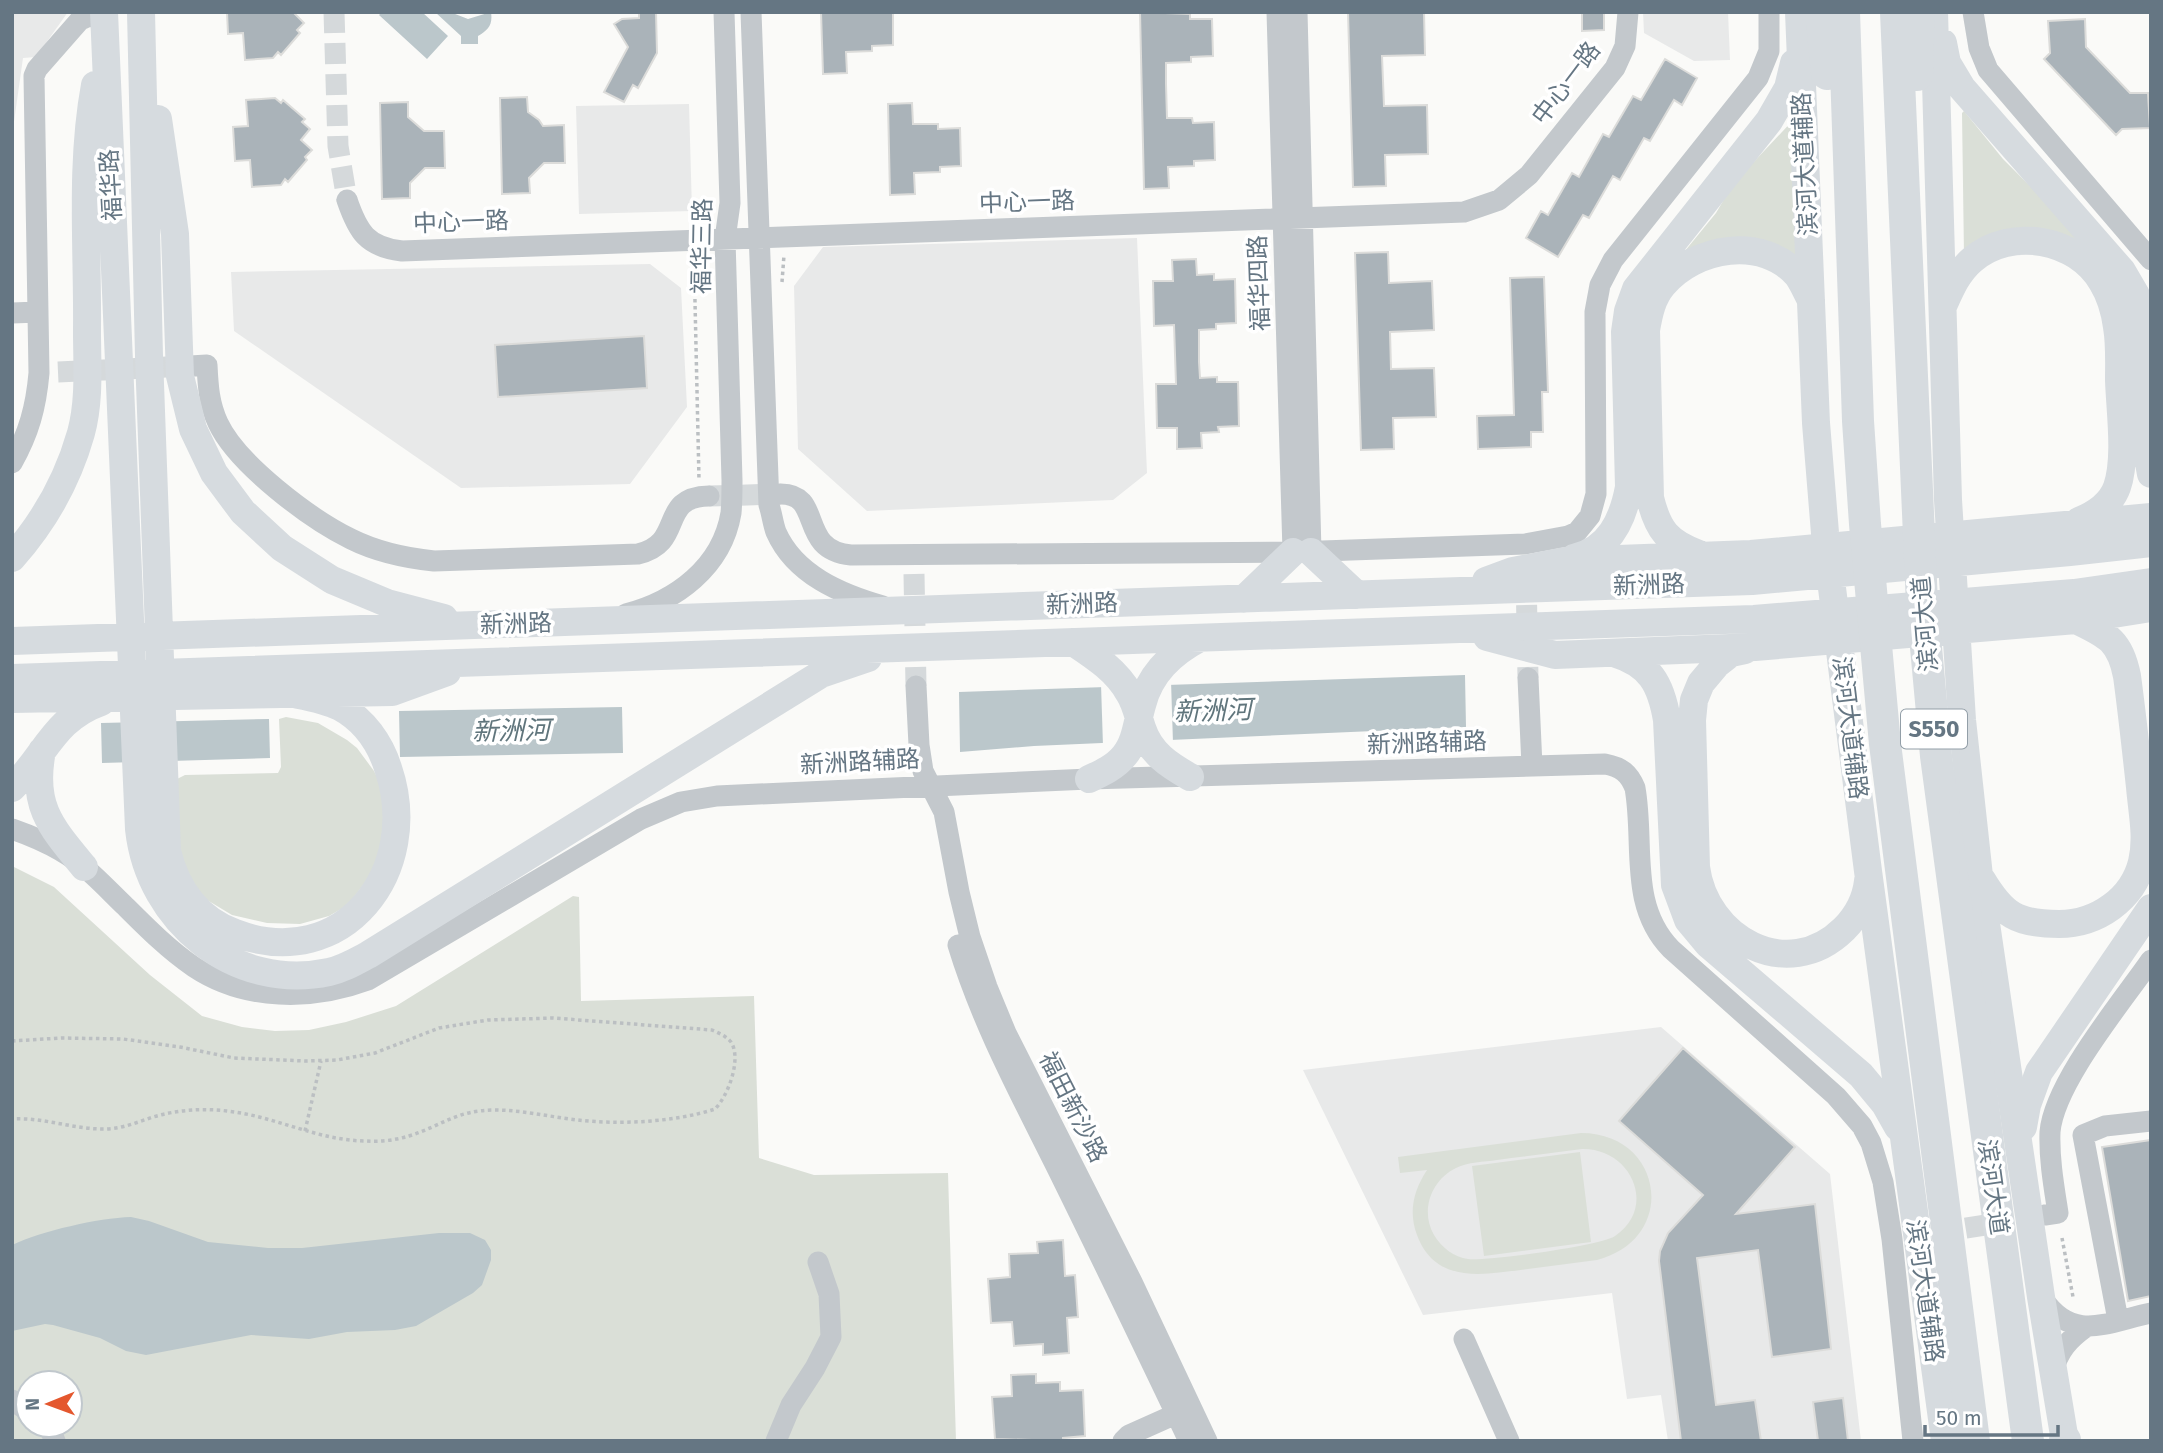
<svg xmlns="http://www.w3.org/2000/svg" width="2163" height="1453" font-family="'Fira Sans','Noto Sans SC',sans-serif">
	<rect width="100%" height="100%" fill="#fafaf8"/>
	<path fill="#e8e9e9" d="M12,12h56l-32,45 -13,1 -11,78z
		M1643,12h85l2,48 -36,1 -50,-28z
		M689,104l3,107 -113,3 -3,-108z
		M1137,238l10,235 -34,27 -246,11 -69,-62 -4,-163 29,-39z
		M650,264l31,24 6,119 -57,77 -169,4 -227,-157 -3,-59z
		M1661,1027l169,147 31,267h-193l-7,-46 -34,4 -15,-106 -189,22 -120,-245z"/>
	<path fill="#dadfd7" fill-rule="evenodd" d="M1964,111l39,48 100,100 -13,-8 -126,5 -2,-143z
		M1796,117l6,143 -16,-7 -115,15 45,-55 17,-29z
		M286,717l32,6 29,17 10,8 17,23 7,14 6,23 -8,56 -31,41 -19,11 -29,8 -33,-1 -35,-8 -30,-18 -22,-38 -7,-78 12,-6 93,-2 3,-6 -2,-48z
		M12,866l42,21 96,88 52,41 40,11 33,4 34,-1 37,-8 50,-16 177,-110 6,1 2,104 173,-5 5,162 55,17 134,-2 8,268h-944zM28,1383h42v42h-42z
		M1581,1133c83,0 98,106 16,127 -23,3 -46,6 -69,9 -42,5 -92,17 -111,-34 -9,-24 -3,-45 10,-65l-27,3 -2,-16zM1582,1149c49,-1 76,58 33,87 -14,10 -128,25 -147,23 -14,-2 -26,-11 -34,-24 -14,-24 -3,-55 22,-67 12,-6 28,-6 41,-8 29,-4 57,-7 85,-11z
		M1580,1152l11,90 -107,14 -12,-90z"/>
	<path fill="#bbc7cb" d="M382,12h40l26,24 -21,23 -48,-44z
		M435,12h15l18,7 23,-7c2,13 -3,18 -13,24v8h-17v-8z
		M1465,675l1,52 -432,19 -74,6 -1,-60z
		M622,707l1,46 -223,4 -1,-46z
		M269,719l1,39 -168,5 -1,-40z
		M131,1217l18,4 59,21 60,6h34l137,-15h31l15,7 6,10v10l-9,25 -9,8 -57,33 -21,4 -48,2 -38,7 -58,-4 -105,20 -20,-4 -26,-13 -47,-13 -8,-1 -33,7v-86c30,-14 86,-27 119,-28z"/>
	<path fill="#fafaf8" d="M1171,681l2,62 -70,3 -2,-62z"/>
	<path fill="#aab3b9" stroke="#dcdcda" stroke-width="2" d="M227,12h66l11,11 -7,7 3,3 -19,22 -3,-3 -5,6 -28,2 -2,-27 -15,1z
		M639,12h17l1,41 -19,35 -5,-3 -9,17 -20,-10 24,-45 -14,-23 8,-5 17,-1z
		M821,12h72v33l-21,1v5l-26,1 1,21 -24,1z
		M1140,12l50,2v5h22l1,37 -22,1v5l-25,1v21l1,34h25l1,5 21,-1 1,38 -21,1v5l-26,1 1,21 -25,1z
		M1348,12h76l1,43 -43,1 2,50 43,-1 1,49 -43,1 1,31 -33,1z
		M1582,12h22v18l-22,1z
		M2085,19l1,28 44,46h18l2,35 -28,1 -6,6 -72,-76 6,-6 -2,-32z
		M1665,59l32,19 -15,27 -8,-5 -24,41 -6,-3 -24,42 -7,-4 -24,42 -6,-3 -25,42 -32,-19 15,-27 7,4 24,-42 7,4 24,-43 6,3 24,-41 8,4z
		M527,97l1,15 11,8 4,6 21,-1 1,38h-21l-15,15 1,15 -28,1 -2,-96z
		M275,98l6,5 2,-3 22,19 -3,3 8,7 -9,11 11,10 -7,7 2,3 -19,22 -3,-3 -4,6 -29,2 -2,-27 -15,1 -2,-34 15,-1 -2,-26z
		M408,102v15l16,14h20l1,37h-20l-15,15v15l-28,1 -2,-96z
		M912,103l1,21h25v5l22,-1 1,38 -21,1v5l-26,1 1,21 -25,1 -2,-91z
		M1388,252l1,31 43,-2 2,49 -44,2 1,37 43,-1 2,49 -43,1 1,31 -33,1 -6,-197z
		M1196,259l1,16 17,-1v6l21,-1 1,44 -20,1v5l-17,1v32l1,16 17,-1v5h21l1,44 -21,1 1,5 -18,1 1,15 -25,1v-21h-20l-1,-44h20l-2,-59 -20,1 -1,-45h20l-1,-21z
		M1544,277l4,115h-6l1,40h-12v15l-53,2 -1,-33 37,-1 -4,-137z
		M644,336l3,52 -149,9 -3,-52z
		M1683,1048l112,99 -59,67 79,-10 16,145 -59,8 -14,-107 -61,8 19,147 39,-5 6,41h-80l-22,-180 1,-10 8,-18 35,-38 -84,-74z
		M2151,1140v156l-23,5 -26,-154z
		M1063,1240l2,36 10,-1 3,42 -11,1 2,35 -26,2v-11l-29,2 -2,-24 -21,1 -3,-44 22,-2 -1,-23 29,-1 -1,-11z
		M1036,1374v9l24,-1v9l23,-1 2,46 -22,2v3l-68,-2 -3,-42 20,-1 -1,-21z
		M1843,1398l5,43h-30l-5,-39z"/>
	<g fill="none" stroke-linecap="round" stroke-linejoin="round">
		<path stroke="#d5d9db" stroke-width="21" stroke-dasharray="21 10" stroke-linecap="butt" d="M334,12l4,134 9,54
			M58,372l132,-6
			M709,496l72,-2
			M914,574l2,112
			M1526,574l2,104
			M1935,1233l76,-12"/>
		<path stroke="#bbbfc2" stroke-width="3.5" stroke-dasharray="3.5 3.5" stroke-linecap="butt" d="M694,257l5,223
			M782,282l2,-27
			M12,1041l49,-3 62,1 57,8 54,11 72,3 31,-1 38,-7 64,-25 49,-8 65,-2 159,12c7,3 14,6 19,12 11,17 -3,54 -16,67 -39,13 -96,16 -137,11 -28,-3 -55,-10 -84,-10 -37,0 -53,16 -85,26 -13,4 -29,6 -42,5 -49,0 -92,-25 -140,-30 -25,-3 -50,-1 -74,6 -15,5 -29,11 -46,12 -32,1 -63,-12 -95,-10
			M305,1131l16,-70
			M2062,1238l11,59"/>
		<path stroke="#c3c8cc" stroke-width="21" d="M751,12l18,493c3,9 4,19 7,27 19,43 65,62 107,74
			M1277,12l16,540
			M1297,12l14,540
			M1973,12l6,36 9,22 163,190
			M347,200c11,32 20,47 55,51l1062,-39 35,-12 30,-25 86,-107 10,-22 3,-34
			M12,313l26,-1
			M190,366l17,-1c1,21 2,39 11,58 19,41 92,96 133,116 26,13 54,19 83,22l204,-7c48,-11 19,-57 71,-58
			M12,463c17,-30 24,-56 27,-90l-5,-297 3,-7 43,-49 7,-3 17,-2
			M781,494c43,0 16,56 70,61l442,-3 232,-8 43,-8 9,-4 13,-16 6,-22 -1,-182 5,-27 13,-25 145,-182 11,-27v-39
			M626,614c50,-13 96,-47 105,-101 1,-10 1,-22 1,-33l-7,-241 5,-36 -6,-191
			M1528,678l4,88
			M916,686l3,59 4,26 21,41 15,80 11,45 17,50 19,46 126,249 75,159
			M12,829c17,6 34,13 49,22 25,14 44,36 65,56 21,21 43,43 68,60 51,34 118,34 174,13l273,-161 40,-17 36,-6 372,-17 516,-15c16,3 24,9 30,24 10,56 -7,117 36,161l165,147 26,30 9,17 12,39 9,57 21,202
			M958,945c25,82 66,156 104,233 43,87 85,175 127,263
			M2045,1215l13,-2c-4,-26 -9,-54 -8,-81 4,-49 72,-130 101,-172
			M2043,1299c30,44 64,23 108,14
			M2118,1320l-35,-185 22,-9 46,-5
			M1464,1339l45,102
			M2053,1372c5,-21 16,-33 33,-45
			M12,1400l16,11
			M48,1425l7,16
			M776,1441l15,-36 24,-37 16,-31 -2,-43 -11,-32
			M1123,1441l6,-6 47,-21"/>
		<path stroke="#d6dbdf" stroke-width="28" d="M104,12l35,817c10,93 96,163 190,143 14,-3 26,-10 39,-17l453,-281 47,-16
			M141,12l8,344 18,495c9,37 30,68 68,82 109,41 188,-63 153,-165 -8,-25 -24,-48 -48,-61 -14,-7 -31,-10 -46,-13
			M1799,12l17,411 9,110 43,338 77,570
			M1934,12l14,488 14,220 17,156 62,421 24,144
			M1943,43l4,20 15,25 160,183 14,24 6,23 4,129 5,27
			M158,119l17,115 5,142 13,53 21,44 29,39 39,36 50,32 55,23 57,15
			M1944,304c7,-16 14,-32 28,-44 39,-34 105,-21 130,22 8,13 13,30 15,45 3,17 2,36 2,53 1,31 8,78 -2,107 -6,17 -21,27 -38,34
			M1311,552l46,43
			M1699,554c-32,-12 -41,-24 -49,-56l-4,-168c3,-17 6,-32 17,-45 32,-38 100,-50 135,-9 5,7 9,17 13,24
			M12,558c32,-36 56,-79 69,-125 9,-33 6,-69 6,-102 1,-81 -7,-165 8,-246
			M1574,558c35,-8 49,-38 55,-71l-4,-155 3,-21 8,-22 133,-168 19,-33 6,-25
			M1486,581l27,-10 52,-10 186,-7 400,-37
			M1244,599l49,-47
			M1487,637l68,18 200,-8 321,-27 75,-12
			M12,641l1740,-60 318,-29 81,-9
			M1073,642c21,14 43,28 56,51 7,11 9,23 13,35 8,25 27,37 48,49
			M1745,650l-14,3 -14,11 -16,19 -7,17 -2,20 4,147c9,71 91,118 148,62 13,-13 22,-30 24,-48
			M1614,653c36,11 47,31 53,67l8,165 13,35 20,24 153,131 24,29 13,23
			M12,678l1742,-59 320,-26 77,-11
			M12,699l380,-7 55,-20
			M42,751c-11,55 9,76 42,116
			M1089,779c13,-6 26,-12 35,-23 12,-14 13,-34 18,-51 8,-32 30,-52 58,-67
			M12,788c34,-33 41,-69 89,-86
			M1982,880c21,35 35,44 77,44 38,0 74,-25 83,-62 6,-25 0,-50 -2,-75 -4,-37 -8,-74 -13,-111 -7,-36 -20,-41 -51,-56
			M2023,1127l4,-22 12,-33 112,-164"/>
		<path stroke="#d6dbdf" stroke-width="32" d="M1821,12l6,62
			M1844,12l14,409 7,103 20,220 89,697
			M1896,12l26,592 14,152 92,685
			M1917,75l2,-63
			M2065,1440v1"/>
	</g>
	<g text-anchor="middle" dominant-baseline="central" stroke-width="7" stroke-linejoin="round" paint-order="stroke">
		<rect fill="#fff" stroke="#939fa8" stroke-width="2" x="1901" y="709.5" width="66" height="39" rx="5"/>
		<g font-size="23" font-weight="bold" fill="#657683">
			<text x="1934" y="729">S550</text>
		</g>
		<g font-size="24" fill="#657683" stroke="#fff">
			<text transform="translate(1566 83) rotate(-53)">中心一路</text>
			<text transform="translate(1805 164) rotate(-93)">滨河大道辅路</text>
			<text transform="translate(111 185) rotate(-93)">福华路</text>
			<text transform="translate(1027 202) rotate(-2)">中心一路</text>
			<text transform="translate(461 222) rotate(-2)">中心一路</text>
			<text transform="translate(702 246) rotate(-89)">福华三路</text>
			<text transform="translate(1259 283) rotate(-92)">福华四路</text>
			<text transform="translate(1649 585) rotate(-2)">新洲路</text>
			<text transform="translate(1082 604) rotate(-2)">新洲路</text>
			<text transform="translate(516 624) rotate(-2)">新洲路</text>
			<text transform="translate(1925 624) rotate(-95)">滨河大道</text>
			<text transform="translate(1850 728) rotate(83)">滨河大道辅路</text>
			<text transform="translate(1427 743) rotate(-2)">新洲路辅路</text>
			<text transform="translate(860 762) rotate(-3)">新洲路辅路</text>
			<text transform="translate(1073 1107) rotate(63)">福田新沙路</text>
			<text transform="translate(1993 1187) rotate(82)">滨河大道</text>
			<text transform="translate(1925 1291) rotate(82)">滨河大道辅路</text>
		</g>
		<g font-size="26" font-style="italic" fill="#60757c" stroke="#fff">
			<text transform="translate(1213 711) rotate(-2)">新洲河</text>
			<text transform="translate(511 731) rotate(-1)">新洲河</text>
		</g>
	</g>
	<rect width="2163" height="1453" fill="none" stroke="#657683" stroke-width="28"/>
	<g transform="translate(49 1404) rotate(269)"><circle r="33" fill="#ffffff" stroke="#c1c8cd" stroke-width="2"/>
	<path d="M0-5L12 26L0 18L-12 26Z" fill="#e4572e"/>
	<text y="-10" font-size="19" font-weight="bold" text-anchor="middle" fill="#657683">N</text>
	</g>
	<path d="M1925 1425v10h133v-10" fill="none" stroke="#657683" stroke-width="3.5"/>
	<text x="1936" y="1425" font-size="21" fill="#657683" stroke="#ffffff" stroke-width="5" paint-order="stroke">50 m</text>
</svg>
